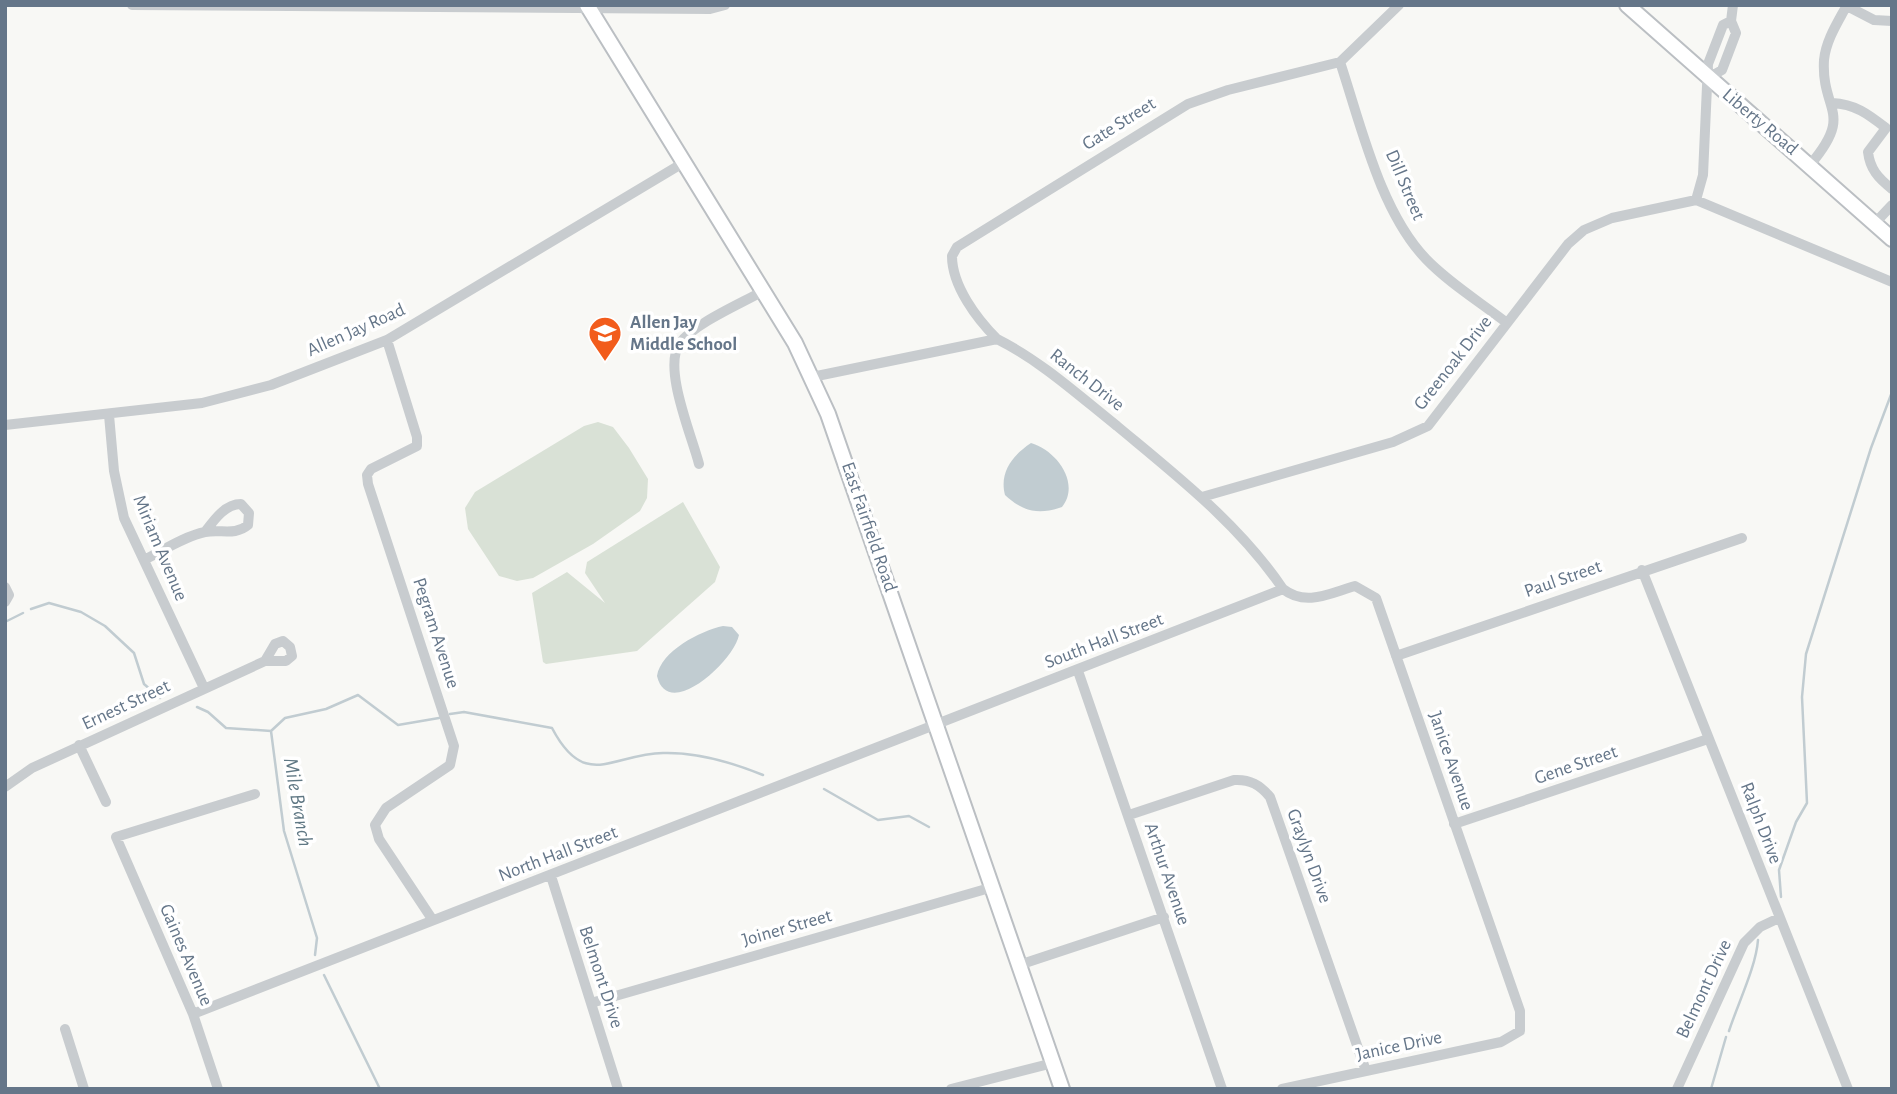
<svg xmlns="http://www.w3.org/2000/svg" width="1897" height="1094" font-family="'Alegreya Sans',sans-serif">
	<rect width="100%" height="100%" fill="#f8f8f5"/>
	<path fill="#d9e1d6" d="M598,422l15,5 16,21 19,31 -1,19 -7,13 -47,33 -60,34 -16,3 -18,-5 -31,-47 -3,-21 10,-16 109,-66z
		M683,502l37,65 -5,15 -78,69 -91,13 -3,-2 -11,-69 35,-21 38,31 -20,-30 2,-11z"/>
	<path fill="#c1ccd1" d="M1031,443c25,7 50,40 31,64 -23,8 -39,5 -57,-12 -6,-23 8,-40 26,-52z
		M723,626l9,1 7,8c-5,26 -71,87 -82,41 4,-25 43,-45 66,-50z"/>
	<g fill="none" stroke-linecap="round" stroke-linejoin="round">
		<path stroke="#c1ccd1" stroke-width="2.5" d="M31,609l18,-6 32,9 24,14 29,27 10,31 16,14
			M5,622l18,-9
			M197,707l11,5 18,16 45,3 13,100 33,107 -2,17
			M450,714l14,-2 88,16c33,63 60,26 111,25 35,-1 68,9 100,22
			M271,731l14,-13 41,-9 32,-14 40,30 41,-7
			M824,789l54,31 31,-4 20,11
			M1781,897l-2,-27 17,-48 11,-19 -5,-106 4,-43 65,-206 21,-56
			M324,975l56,114
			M1729,1031c9,-28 27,-64 29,-91
			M1711,1089l15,-52"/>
		<defs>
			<path id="major" d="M587,5l208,338 33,71 234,675
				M1627,5l265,234"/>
		</defs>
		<use href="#major" stroke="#bbbfc3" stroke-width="18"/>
		<path stroke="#c8cccf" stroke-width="10" d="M132,5l578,4 15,-4
			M1847,6l27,14 18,1
			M1340,62c21,63 40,149 86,197 23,24 54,43 81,64
			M1708,78l14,-8 14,-37 -5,-12 2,-16
			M1832,103c23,1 36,11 54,25l-18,24c2,17 10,26 24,37
			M1810,165c45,-53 11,-53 14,-105 2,-20 14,-38 23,-55
			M1696,200l7,-25 5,-111 15,-39 8,-4
			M1874,224l18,-19
			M997,339c-20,-20 -45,-53 -45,-83l5,-9 231,-143 40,-14 112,-28 59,-57
			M387,340l30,97v9l-46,23 -4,6 1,9 86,262 -4,19 -64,43 -11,17 4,14 53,80
			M812,377l185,-38c44,22 81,56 120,87 60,50 122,98 166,163 23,18 47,4 72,-3l21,12 144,413v20l-19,11 -219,47
			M109,415l5,56 10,47 80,170
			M5,425l197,-22 69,-18 116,-45 296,-177
			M699,464c-7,-28 -37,-97 -19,-121 15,-20 60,-39 83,-52
			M1202,497l191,-55 35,-16 140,-182 16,-14 28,-12 84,-18 196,82
			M144,560c18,-9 41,-24 61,-28 16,-3 30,4 43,-7l1,-12 -8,-9c-16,0 -27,16 -36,28
			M1642,570l206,519
			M5,587l4,8 -4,7
			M1396,656l346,-118
			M1078,671l144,418
			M79,745l27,57
			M5,787l27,-19 233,-107h21l6,-5 -2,-9 -7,-6 -8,3 -10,17
			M1129,815l105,-35c16,-1 26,5 36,17l96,274
			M1454,824l254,-85
			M551,876l67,213
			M1019,965l145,-48
			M591,1003l402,-116
			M193,1014l1090,-425
			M65,1029l19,60
			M218,1089l-25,-75 -77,-177 139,-43
			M951,1089l102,-26
			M1677,1089l67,-146 16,-16 19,-9"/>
		<use href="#major" stroke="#fff" stroke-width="14"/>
	</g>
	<defs>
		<symbol id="school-pin" viewBox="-11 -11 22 30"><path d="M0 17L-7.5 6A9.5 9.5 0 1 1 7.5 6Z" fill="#f25c1c" stroke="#fff"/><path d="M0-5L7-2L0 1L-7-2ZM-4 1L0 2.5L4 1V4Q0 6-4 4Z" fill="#fff"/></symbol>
	</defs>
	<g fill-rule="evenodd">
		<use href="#school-pin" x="586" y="314" width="38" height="52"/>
	</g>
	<g text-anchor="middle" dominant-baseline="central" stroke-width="7" stroke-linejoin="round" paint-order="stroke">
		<g font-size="19" fill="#657689" stroke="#fff">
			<text transform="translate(1760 122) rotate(40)">Liberty Road</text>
			<text transform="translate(1119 124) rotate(-32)">Gate Street</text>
			<text transform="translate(1405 185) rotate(67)">Dill Street</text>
			<text transform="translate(356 330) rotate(-24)">Allen Jay Road</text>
			<text transform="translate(1453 363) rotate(-52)">Greenoak Drive</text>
			<text transform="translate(1087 380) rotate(38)">Ranch Drive</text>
			<text transform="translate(869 527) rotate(71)">East Fairfield Road</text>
			<text transform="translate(160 548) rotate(67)">Miriam Avenue</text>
			<text transform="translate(1563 579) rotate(-19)">Paul Street</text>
			<text transform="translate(436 633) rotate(72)">Pegram Avenue</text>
			<text transform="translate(1104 641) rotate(-21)">South Hall Street</text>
			<text transform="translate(126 705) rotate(-25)">Ernest Street</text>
			<text transform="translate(1451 761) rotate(71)">Janice Avenue</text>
			<text transform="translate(1576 765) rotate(-19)">Gene Street</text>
			<text transform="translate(1761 823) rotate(69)">Ralph Drive</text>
			<text transform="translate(558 854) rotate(-21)">North Hall Street</text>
			<text transform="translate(1309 856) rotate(70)">Graylyn Drive</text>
			<text transform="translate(1167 874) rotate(71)">Arthur Avenue</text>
			<text transform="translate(787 928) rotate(-16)">Joiner Street</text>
			<text transform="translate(186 955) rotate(67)">Gaines Avenue</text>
			<text transform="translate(601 977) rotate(72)">Belmont Drive</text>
			<text transform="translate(1704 989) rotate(-65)">Belmont Drive</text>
			<text transform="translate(1399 1046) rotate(-12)">Janice Drive</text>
		</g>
		<g font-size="19" font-weight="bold" fill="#657689" stroke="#fff" text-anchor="start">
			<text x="630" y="322">Allen Jay<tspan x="630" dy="22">Middle School</tspan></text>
		</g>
		<g font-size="21" font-style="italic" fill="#607884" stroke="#fff">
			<text transform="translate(298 802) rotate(80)">Mile Branch</text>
		</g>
	</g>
	<rect width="1897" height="1094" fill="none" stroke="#657689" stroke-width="14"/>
</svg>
